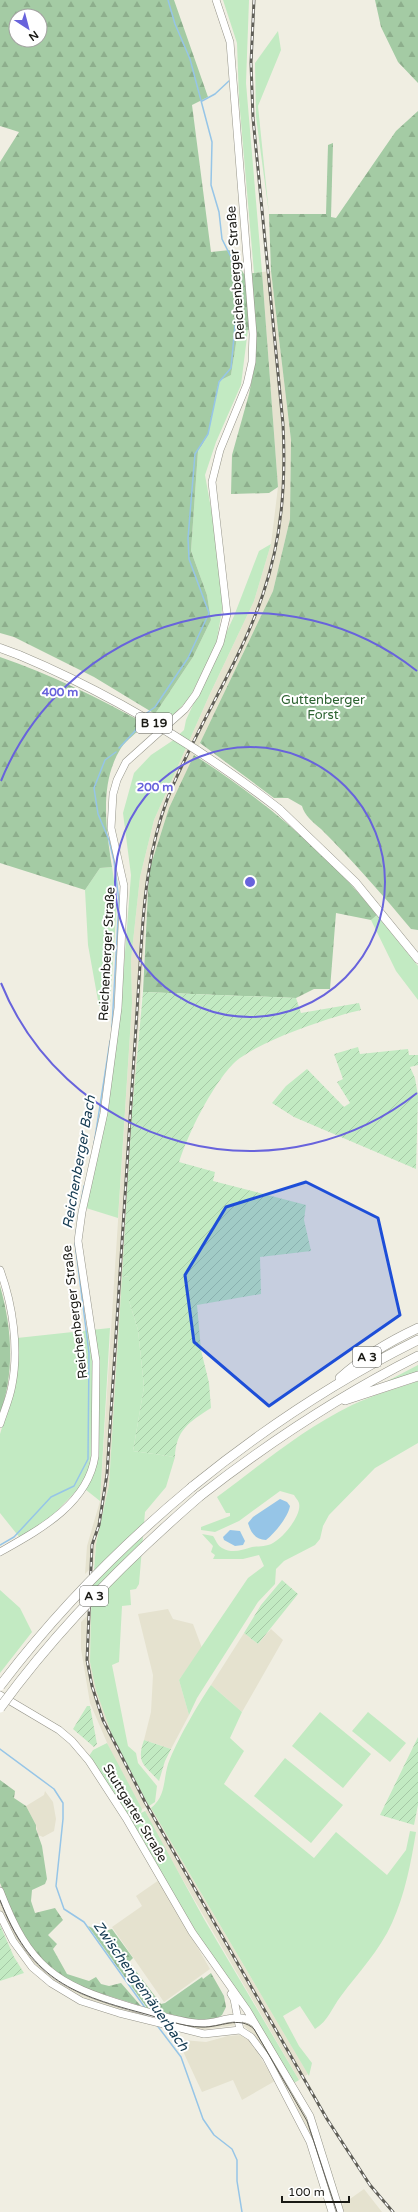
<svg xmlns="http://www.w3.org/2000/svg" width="418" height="2212" font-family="'Varela Round',sans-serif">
	<defs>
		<pattern id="forest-firs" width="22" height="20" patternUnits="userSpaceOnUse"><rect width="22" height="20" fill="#a4cba4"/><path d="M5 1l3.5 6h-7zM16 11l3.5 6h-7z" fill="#8dae8c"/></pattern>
		<pattern id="garden-furrows" width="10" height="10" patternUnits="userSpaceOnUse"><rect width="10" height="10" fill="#c2eac2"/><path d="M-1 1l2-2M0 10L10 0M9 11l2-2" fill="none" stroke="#a6c8a6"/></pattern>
	</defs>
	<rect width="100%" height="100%" fill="#f0eee2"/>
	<path fill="#e5e2cf" d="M271,271l20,169 -1,79 -17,72 -104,217 -20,63 -40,614 -13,58 -2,22 -9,9 2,-28 13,-45 29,-451 3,-47 -1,-43 9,-83 14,-57 55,-124 45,-95 17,-57 7,-57 -16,-215z
		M168,1609l5,10 20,5 9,24 -23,32 10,35 -18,34 -27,-9 7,-28 2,-37 -15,-61z
		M91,1612l-1,50 22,73 37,71 -7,3 -28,-50 -24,-56 -9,-54v-27z
		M271,1629l12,11 -41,72 -31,-27 33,-52 14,11z
		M45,1791l8,11 3,17 -2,12 -11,6 -5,-2 -2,-10 -10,-19 18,-11z
		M151,1808l157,266 -9,6 -141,-243 -13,-26z
		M159,1880l51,89 -46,33 -52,-75 30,-21 -6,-10z
		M0,1897l61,85 10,6 28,12 55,15 82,6 1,4 -38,5 -102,-26 -29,-12 -29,-21 -19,-23 -20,-39z
		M245,2022l7,1 37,66 -3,-1 -30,-51 -12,-11z
		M241,2035l8,4 26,42 -33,19 -9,-20 -31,12 -21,-45 2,-7 23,2 22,-6z
		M294,2094l17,33 27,85h-4l-26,-82 -17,-35z
		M364,2189l18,23h-40l-2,-6z"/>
	<path fill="#c2eac2" d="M223,0h26l-3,83 16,189 -8,1 -15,-174 -2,-56z
		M278,31l3,19 -23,56 11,108 -13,-97 -1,-54z
		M248,329l-7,56 -25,57 -11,33 7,39 11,90 -7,41 -27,54 -25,25 -9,-10 38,-57 18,-37 -4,-25 -16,-44 7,-100 10,-16 11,-54 12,-6 7,-44z
		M271,544l-17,57 -45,95 -55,124 -14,57 -9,83 1,43 -14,215 -32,-10 35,-204 10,-129 -8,-62 11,-40 17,-18 21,-14 12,-11 2,-10 48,-104 25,-65z
		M112,867l5,34 -7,105h-11l-11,-61 -3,-55 15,-22z
		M377,915l41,51v34l-22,-29 -25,-51z
		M129,1276v25l9,29 6,57 -11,64 42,6 -9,30 -21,25 -6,72 -3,5 -6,1 1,15 -9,1 -3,56 -7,3 16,81 8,7 2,10 19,23 -2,16 -6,4 -37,-71 -16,-45 -6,-28 1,-50 5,-68 13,-59 13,-208z
		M110,1328l-10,173 -19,-15 -32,33 -29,19 -20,-25v-79l15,-49 2,-47z
		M418,1365v7l-40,14z
		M418,1381v62l-43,25 -46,47 -6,11 -3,13 -5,6 -31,16 -8,8 -1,15 -17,18 -61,96 -8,17 -10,-35 69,-102 16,-12 -5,-11 -16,4h-30l2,-4 -4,-3 2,-6 -11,-12 11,2c3,4 4,9 9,12 11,6 19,2 30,-1 7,-1 14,0 21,-4 11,-6 29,-28 26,-40 -1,-3 -4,-6 -5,-8l-14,-4 -41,30 -24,11 -14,-2v-3l29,-11v-3h-4l-9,-16c43,-32 86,-68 135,-92 21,-10 44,-16 66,-24z
		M0,1590l20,18 12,24 -32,41z
		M211,1685l31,27 -12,26 14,13 -20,33 90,74 22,-26 51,43 19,-25 4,-19 6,1c-5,31 -11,62 -24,91 -12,27 -34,50 -51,73 -10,13 -12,24 -26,33l-15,-23 -17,10 16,30 13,17 -3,13 -158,-268c15,-12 12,-27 17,-44 8,-22 30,-60 43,-79z
		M320,1712l51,42 -28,34 -51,-42z
		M368,1712l38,31 -16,19 -38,-31z
		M107,1743l35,66 -1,4 4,-2 59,108 95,161 -5,3 -89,-137 -116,-190 4,-6z
		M285,1758l58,47 -32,38 -57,-47z"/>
	<path fill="url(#forest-firs)" fill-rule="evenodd" d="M0,0h174l34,97 -16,8 19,147 19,-2 14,24 18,-2 16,215 -9,6 -38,1 1,-39 17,-61 6,-30 1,-35 -18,2 -7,44 -12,6 -11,54 -10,16 -7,100 16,44 4,25 -18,37 -38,57 -61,-37 -80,-40 -14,-4v-471l19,-30 -19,-6zM16,16h24v24h-24z
		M375,0h43v83l-20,-21 -17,-35z
		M418,111v819l-7,-1c-29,-35 -58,-68 -90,-100 -7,-6 -17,-14 -19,-23l-14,-8h-14l-74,-55 73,-152 17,-72 1,-79 -20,-169 -2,-57h57l2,-69 5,-2 -2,74 5,1 60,-87z
		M0,657c50,17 98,41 144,66 -6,10 -17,16 -23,25 -22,35 -15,80 -9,119l-12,1 -15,22 -85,-27z
		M194,755c68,44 132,96 183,160l-6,5 -35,-7 -6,76h-16l-18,9 -153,-6 6,-121 20,-63z
		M0,1286c12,42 15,86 0,128z
		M0,1780l15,11 -1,7 12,8 10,19v4l6,17 5,33 -2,5 -13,6 -1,11 4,12 20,-5 8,12 -15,15 9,9 -4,5 14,25 22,7 7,-4 5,7 8,2 12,-3 20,23 -70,-22 -30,-24 -10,-13 -21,-38 -10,-26z
		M88,1926l13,6 11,-3 21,29 -4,4 32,42 4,-1 37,-26 1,2 8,-6 13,23 2,11 -4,8 -8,5 -18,1 -49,-13z"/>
	<path fill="url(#garden-furrows)" d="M143,992l153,6 5,15 58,-10 2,7c-31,7 -106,32 -128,54 -22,23 -44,68 -54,98l36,10 -2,9 93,24 -2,15 7,31 -51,6 1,37 -64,11 4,45 8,33 2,25c-22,14 -35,22 -36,49l-42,-6 11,-64 -6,-57 -9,-29v-25l-7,1 10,-165z
		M358,1047l2,7 48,-5 1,6h9v10l-8,2 5,11 3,18 -2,73 -122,-52 -22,-14 14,-17 21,-17 37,38 6,-4 -13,-21 6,-3 -9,-25z
		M282,1580l16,14 -40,50 -14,-11 17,-28z
		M87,1706h3l7,38 -3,3 -21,-18z
		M418,1737v68l-4,20 -34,-10z
		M144,1740l27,9 -6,12 -6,20c-15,-16 -23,-18 -15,-41z
		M0,1925l14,32 10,16 -24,8z"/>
	<path fill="#96c5e7" d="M280,1499l7,3 3,4c-2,11 -15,27 -24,34 -11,-1 -15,-7 -18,-17l5,-6z
		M230,1530l10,1 5,10 -2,4 -8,1 -11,-6 -1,-3z"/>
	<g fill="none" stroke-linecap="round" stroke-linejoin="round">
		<path stroke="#96c5e7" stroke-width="1.5" d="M202,101l13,-7 15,-14
			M144,715l11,-8 33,-49 21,-45 -20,-54 -1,-21 7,-84 13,-20 11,-52 12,-14 7,-73 -7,-38 -9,-18 -3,-27 -8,-27 1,-43 -22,-83 -15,-35 -7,-24
			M135,731l19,-3
			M119,748l16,-17 7,-12
			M112,1027l7,-126 -5,-40 -5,-21 -11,-26 -4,-26 11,-28 11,-8
			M94,1144l16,-103
			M81,1202l3,-16
			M76,1234l1,-8
			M0,1545l14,-8 37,-40 23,-11 14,-27 1,-106 -14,-110
			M0,1749l54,40 9,14v16l-7,67 8,23 20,13 62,87
			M156,2024l25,33 22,62 11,16 18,14 5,11v21l5,31"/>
		<defs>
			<path id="secondary" d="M0,1270c13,35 19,79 12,115 -2,13 -8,26 -12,39
				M0,1552c39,-22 88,-48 95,-96l1,-95 -18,-120 4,-29 22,-99 14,-105 6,-122 -13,-58 2,-34 4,-14 9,-18 59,-53 11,-15 24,-51 7,-29 -15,-132 8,-32 27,-66 5,-22 1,-28 -23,-292 -14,-42
				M0,1695l59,35 13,11 17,20 37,57 66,114 55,78 63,106 30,96
				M0,1891c29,76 55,94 131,116 21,6 43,14 65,16 20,3 40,-13 58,0
				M0,1915l13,26 19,26 19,16 30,18 38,12 85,21 36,-4 11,7 15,20 44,85 22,70
				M231,1994l3,5 6,31"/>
			<path id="primary" d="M0,648l19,7
				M279,809l77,74 62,76"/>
			<path id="highway" d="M340,1378c23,-21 50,-37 78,-50
				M345,1400l73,-24
				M192,1487c70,-57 145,-107 226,-147
				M200,1496c68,-53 141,-101 218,-140"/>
		</defs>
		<use href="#secondary" stroke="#959489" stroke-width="8"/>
		<use href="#primary" stroke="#959489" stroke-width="9"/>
		<use href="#highway" stroke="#959489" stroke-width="10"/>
		<use href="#secondary" stroke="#fff" stroke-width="7"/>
		<use href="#primary" stroke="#fff" stroke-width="8"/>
		<use href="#highway" stroke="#fff" stroke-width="9"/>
		<path stroke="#5f5e57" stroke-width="1" d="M0,1900c30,77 67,93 142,113 19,5 40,14 60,14 18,1 37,-12 52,2l53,92 30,91"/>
		<defs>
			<path id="rail" d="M254,0l-3,63 2,55 30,306c3,59 -1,114 -20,170 -24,72 -69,136 -96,206 -18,48 -23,98 -26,149l-34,525 -8,51 -7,20 -5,115 5,26 11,34 42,82 182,317 43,66 23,27"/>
		</defs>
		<use href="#rail" stroke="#5f5e57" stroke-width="3"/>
		<use href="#rail" stroke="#fff" stroke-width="1.5" stroke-dasharray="4.5" stroke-linecap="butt"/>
		<defs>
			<path id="primary-bridge" d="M19,655c93,39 180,92 260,154"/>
			<path id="highway-bridge" d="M0,1686c56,-74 121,-140 192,-199
				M0,1708c58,-80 126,-148 200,-212"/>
		</defs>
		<use href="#primary-bridge" stroke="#959489" stroke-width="9" stroke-linecap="butt"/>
		<use href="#highway-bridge" stroke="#959489" stroke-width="10" stroke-linecap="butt"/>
		<use href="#primary-bridge" stroke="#fff" stroke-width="8"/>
		<use href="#highway-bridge" stroke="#fff" stroke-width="9"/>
	</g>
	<path fill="#1d4ed8" fill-opacity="0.2" stroke="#1d4ed8" stroke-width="3" stroke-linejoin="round" d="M306,1182l72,36 22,97 -131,91 -75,-64 -9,-67 41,-68z"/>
	<g fill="none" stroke="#6863dc" stroke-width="2">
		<circle cx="250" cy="882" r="135"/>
		<path d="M417 1093A269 269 0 0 1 1 983M1 781A269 269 0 0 1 417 671"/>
	</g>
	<g text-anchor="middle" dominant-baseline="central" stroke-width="4" stroke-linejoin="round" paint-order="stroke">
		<g fill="#fff" stroke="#5f5f5b" stroke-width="1">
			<rect x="136" y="713" width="36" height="20" rx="3"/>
			<rect x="353" y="1347" width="28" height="20" rx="3"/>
			<rect x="80" y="1586" width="28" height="20" rx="3"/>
		</g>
		<g font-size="12" font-weight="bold" fill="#1a1a15">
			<text x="154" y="723">B 19</text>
			<text x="367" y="1357">A 3</text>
			<text x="94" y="1596">A 3</text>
		</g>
		<g font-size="13" fill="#1a1a15" stroke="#fff">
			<text transform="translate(236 273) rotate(-94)">Reichenberger Straße</text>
			<text transform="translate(107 954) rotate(-87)">Reichenberger Straße</text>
			<text transform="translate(75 1312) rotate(-97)">Reichenberger Straße</text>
			<text transform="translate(135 1813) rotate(59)">Stuttgarter Straße</text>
		</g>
		<g font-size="13" fill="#2d6331" stroke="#fff">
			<text x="323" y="700">Guttenberger<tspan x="323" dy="15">Forst</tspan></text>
		</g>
		<g font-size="14" font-style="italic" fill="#133950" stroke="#fff">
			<text transform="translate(79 1162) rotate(-80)">Reichenberger Bach</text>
			<text transform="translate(141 1986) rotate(55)">Zwischengemäuerbach</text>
		</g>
	</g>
	<circle cx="250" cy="882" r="6" fill="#6863dc" stroke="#fff" stroke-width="2"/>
	<g font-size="12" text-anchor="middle" font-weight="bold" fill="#6863dc" stroke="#fff" stroke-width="4" stroke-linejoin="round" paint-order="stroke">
		<text x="60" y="696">400 m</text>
		<text x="155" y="791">200 m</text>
	</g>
	<g transform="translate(28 28) rotate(144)"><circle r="19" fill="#ffffff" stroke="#a3a3a1"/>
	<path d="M0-3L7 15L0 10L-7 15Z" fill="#6863dc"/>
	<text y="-6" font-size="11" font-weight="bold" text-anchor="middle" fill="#1a1a15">N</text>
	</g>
	<path d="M282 2196v6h67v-6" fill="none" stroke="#1a1a15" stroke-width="2"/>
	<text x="288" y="2196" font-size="12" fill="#1a1a15" stroke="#ffffff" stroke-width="3" paint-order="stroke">100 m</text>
</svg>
